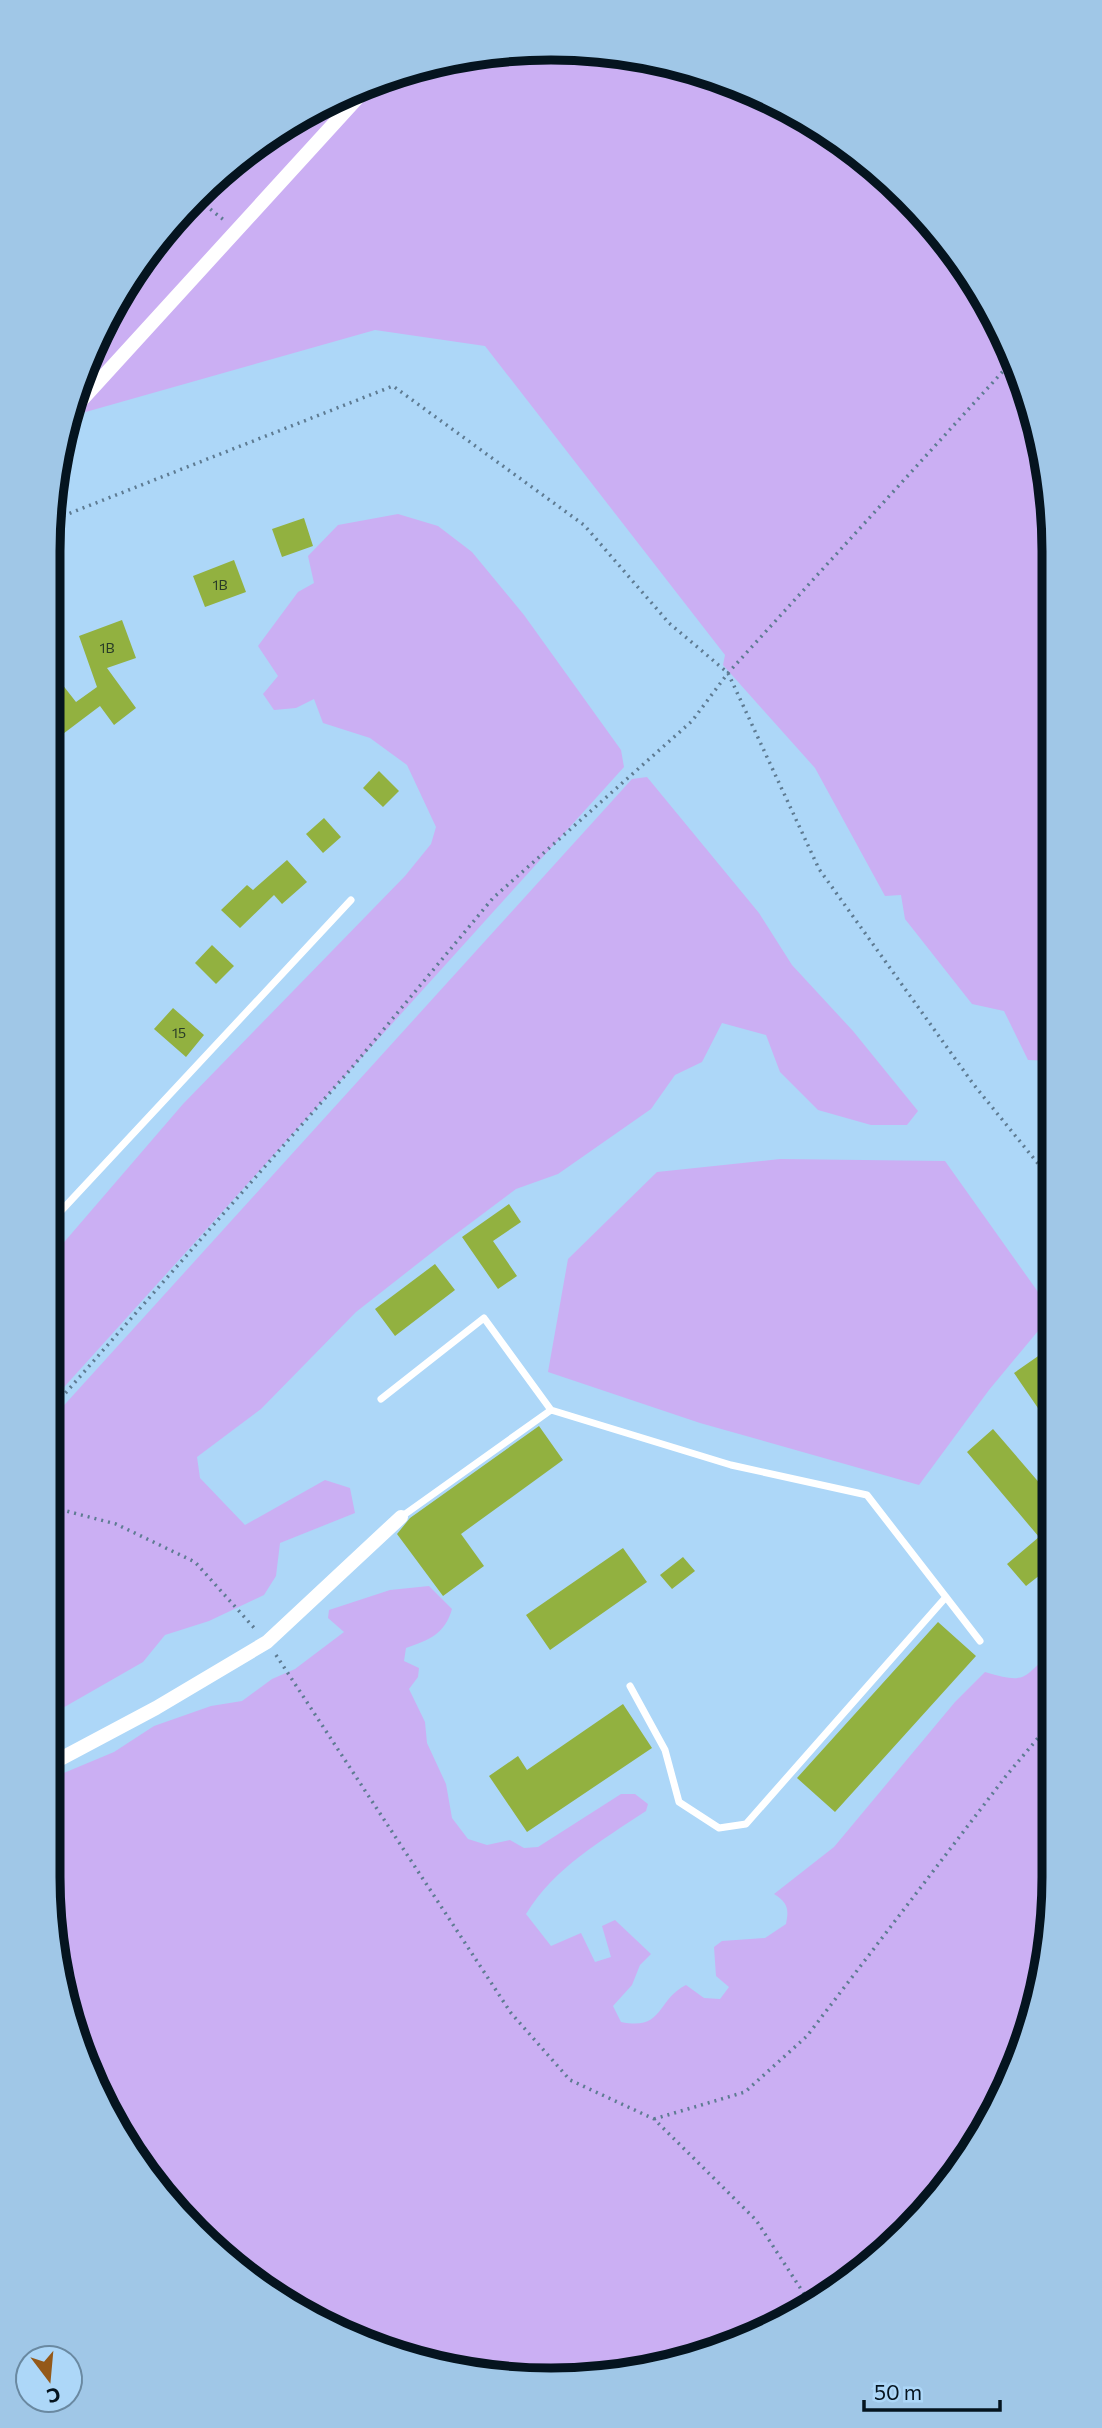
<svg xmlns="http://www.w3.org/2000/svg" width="1102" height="2428" font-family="Commissioner,sans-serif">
	<rect width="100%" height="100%" fill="#add7f8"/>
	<path fill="#cbaff3" d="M551,47l98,10 94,28 114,66 93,93 66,114 34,127 2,576 -24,-1 -24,-49 -32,-7 -67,-85 -4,-24 -16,1 -70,-128 -92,-103 2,-10 -240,-309 -110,-16 -307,87 17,-58 47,-88 63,-76 76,-63 87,-46 94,-29z
		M398,514l40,12 34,26 52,63 97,135 3,17 -577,639v-144l136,-158 222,-228 26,-32 5,-17 -29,-62 -37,-27 -47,-15 -9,-24 -18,9 -22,2 -11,-16 15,-18 -20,-30 40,-54 16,-9 -6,-27 30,-31z
		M647,777l112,136 33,52 61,66 65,80 -11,14h-36l-53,-15 -38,-38 -14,-37 -44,-12 -20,39 -27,13 -24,34 -93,65 -42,15 -72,54 -88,69 -95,97 -64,48 3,21 45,47 80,-45 25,8 5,25 -75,30 -4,33 -12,19 -55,26 -44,14 -22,27 -96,55v-293l585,-645z
		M780,1159l165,2 108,152 -64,77 -70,95 -219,-62 -152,-51 20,-113 89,-87z
		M429,1586l23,23c-7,25 -23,31 -46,39l-2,13 15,7 -1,9 -9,12 16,33 2,21 19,41 6,34 16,21 19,6 23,-5 14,8 14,-1 83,-53h14l13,10 -2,7c-45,30 -91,56 -120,103l25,32 30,-13 14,29 16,-5 -9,-31 13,-6 36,34 -11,11 -8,20 -19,21 8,16c43,9 35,-22 65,-37l18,13 16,1 9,-12 -13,-11 -2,-29 8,-6 43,-3 21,-14c3,-15 2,-21 -12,-30l60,-47 121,-145 30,-30c46,14 37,3 69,-21l1,226 -10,99 -28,93 -88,140 -126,104 -90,41 -96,22 -164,-5 -154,-58 -127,-104 -57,-80 -41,-90 -27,-162v-97l67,-28 40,-26 57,-20 31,-5 30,-22 23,-10 49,-37 -16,-14 1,-8 61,-20z"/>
	<path fill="#92b140" d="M304,518l9,28 -31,11 -10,-28z
		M234,560l12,32 -41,15 -12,-31z
		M122,620l14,38 -29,10 29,40 -22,17 -14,-19 -53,40v-58l11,-9 18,23 21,-15 -18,-51z
		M379,771l20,20 -16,16 -20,-19z
		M324,818l17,19 -18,16 -17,-19z
		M287,860l20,22 -25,22 -8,-9 -34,33 -19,-18 26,-25 6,5z
		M212,945l22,21 -18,18 -21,-21z
		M173,1008l31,27 -18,22 -32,-28z
		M509,1204l12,18 -28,19 24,35 -19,13 -36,-52z
		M435,1264l20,26 -60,46 -20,-27z
		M1044,1352l9,13v65l-39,-57z
		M539,1426l24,34 -102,74 23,32 -41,30 -46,-62 13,-16z
		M993,1429l61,71v64l-28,22 -19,-22 32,-27 -72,-85z
		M623,1548l24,34 -97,68 -24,-35z
		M683,1557l12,14 -23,18 -12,-14z
		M938,1622l38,34 -141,156 -38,-34z
		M623,1704l29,44 -125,84 -38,-56 29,-20 9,14z"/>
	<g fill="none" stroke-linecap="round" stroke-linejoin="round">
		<path stroke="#5e7b92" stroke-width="3.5" stroke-dasharray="2 5" stroke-linecap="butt" d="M194,196l31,25
			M50,521l343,-135 191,139 85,98 59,50 91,196 155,216 79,97
			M47,1414l302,-343 144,-173 199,-177 36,-48 288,-316
			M47,1506l69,18 79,38 61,68
			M276,1655l235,358 59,67 84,39 102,101 56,86
			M654,2119l91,-27 62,-56 199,-260 48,-57"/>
		<path stroke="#fff" stroke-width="7" d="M47,1226l304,-326
			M381,1399l103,-81 67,92 180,55 136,30 113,146
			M401,1517l150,-107
			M630,1686l35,64 14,52 40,26 27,-4 200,-227"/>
		<path stroke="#fff" stroke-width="14" d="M68,415l304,-333
			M47,1766l109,-58 111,-66 134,-125"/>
	</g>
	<g text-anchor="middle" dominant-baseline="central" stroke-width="7" stroke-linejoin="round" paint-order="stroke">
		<g font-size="14" fill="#283b27">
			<text x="220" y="584">1В</text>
			<text x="107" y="647">1В</text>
			<text x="179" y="1032">15</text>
		</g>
	</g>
	<path d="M0 0H1102V2428H0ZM551 60H551A491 491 0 0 1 1042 551V1877A491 491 0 0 1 551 2368H551A491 491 0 0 1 60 1877V551A491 491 0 0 1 551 60Z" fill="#a0c7e7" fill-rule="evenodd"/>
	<path fill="none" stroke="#05141f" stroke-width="9" d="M551 60H551A491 491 0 0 1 1042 551V1877A491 491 0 0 1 551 2368H551A491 491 0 0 1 60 1877V551A491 491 0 0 1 551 60Z"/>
	<g transform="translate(49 2379) rotate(164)"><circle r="33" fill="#add7f8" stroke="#6a89a1" stroke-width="2"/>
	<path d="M0-5L12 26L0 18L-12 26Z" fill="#945919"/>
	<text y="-10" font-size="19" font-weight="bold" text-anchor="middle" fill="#05141f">С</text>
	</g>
	<path d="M864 2400v10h136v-10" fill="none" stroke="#05141f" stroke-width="3.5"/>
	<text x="874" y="2400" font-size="21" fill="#05141f" stroke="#add7f8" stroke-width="5" paint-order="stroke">50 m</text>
</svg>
